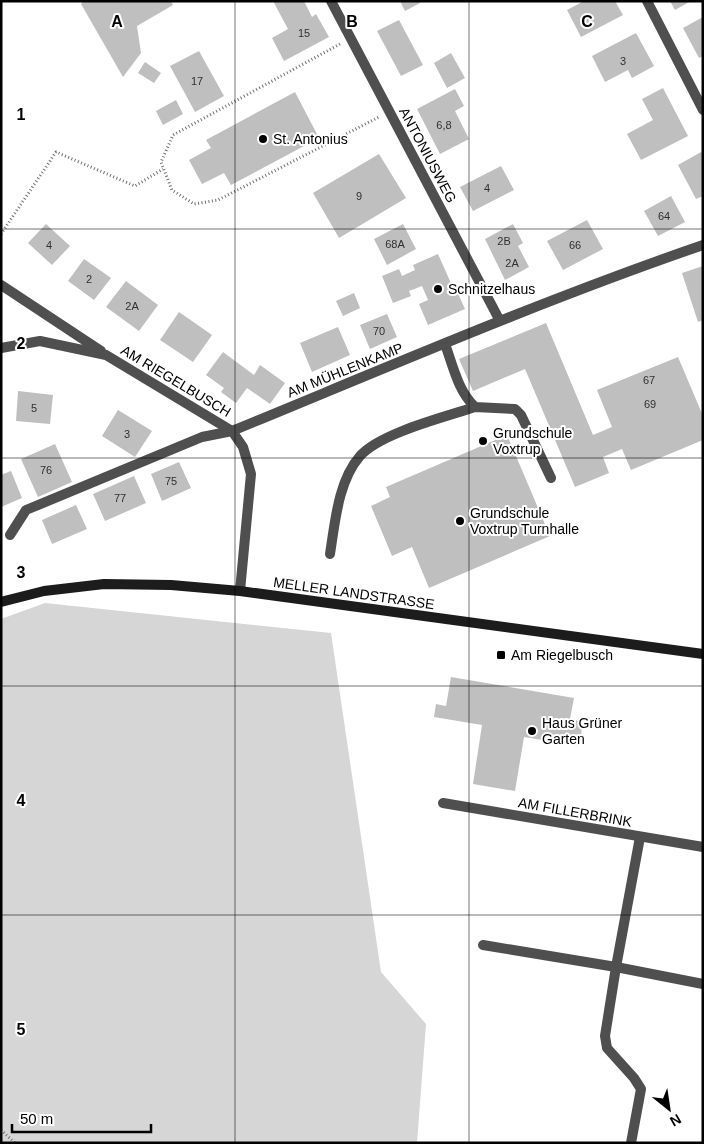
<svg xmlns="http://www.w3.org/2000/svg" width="704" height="1144" font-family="Helvetica,sans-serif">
	<rect width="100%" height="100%" fill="#fff"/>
	<path fill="#d6d6d6" d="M45,603l286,30 50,339 45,52 -9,119h-416v-524z"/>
	<path fill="#bfbfbf" d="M83,1h88l2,4 -36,21 4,27 -18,24 -42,-73z
		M273,1h31l8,16 4,-3 13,23 -45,24 -12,-23 16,-9z
		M400,1h19l1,2 -15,8z
		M584,1h31l8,14 -42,22 -14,-27z
		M670,1h21l-16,9z
		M703,17v39l-4,2 -16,-30z
		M399,20l24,45 -22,11 -24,-45z
		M636,33l18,33 -22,12 -4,-8 -23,12 -13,-26z
		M199,51l25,45 -29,16 -25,-46z
		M451,53l14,25 -18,10 -13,-25z
		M145,62l16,11 -7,10 -16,-10z
		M663,88l25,48 -47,24 -14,-26 26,-14 -11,-21z
		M455,89l9,17 -9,5 14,28 -29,15 -23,-45z
		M295,92l24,46 -88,47 -7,-12 -22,11 -13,-24 22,-12 -5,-8z
		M176,100l7,14 -20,11 -7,-14z
		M701,152l2,3v41l-7,3 -18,-34z
		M379,154l27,44 -67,40 -26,-45z
		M501,166l13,24 -41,21 -13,-24z
		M671,196l14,26 -27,14 -14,-25z
		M587,220l16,29 -40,21 -16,-29z
		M46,224l24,22 -18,19 -24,-22z
		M403,224l13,25 -29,16 -13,-26z
		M513,224l10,19 -5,3 11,21 -24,13 -20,-41z
		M438,254l16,36 2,-1 9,20 -37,16 -9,-21 9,-4 -6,-14 -13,5 2,5 -18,7 -11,-27 17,-7 3,7 13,-6 -2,-5z
		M84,259l27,19 -17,22 -26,-19z
		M703,266v54l-5,2 -16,-49z
		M126,281l32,24 -19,26 -33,-24z
		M354,293l6,15 -17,8 -7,-15z
		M179,312l33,23 -19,27 -33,-22z
		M387,314l10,23 -27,12 -10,-24z
		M546,323l47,112 19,-8 -15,-37 81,-33 25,59v24l-72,30 -9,-21 -19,8 6,16 -34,14 -50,-118 -52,22 -14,-32z
		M338,327l12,28 -38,17 -12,-29z
		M223,352l31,23 6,-10 25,18 -15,21 -23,-16 -11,15 -15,-11 3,-4 -18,-13z
		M18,391l35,4 -3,29 -34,-3z
		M118,410l34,21 -17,26 -33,-21z
		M507,435l43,101 -121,52 -17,-41 -20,9 -21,-50 19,-9 -4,-10z
		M55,444l17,38 -34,15 -17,-38z
		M179,462l12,26 -29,13 -11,-27z
		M11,471l11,27 -21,9v-32z
		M134,476l12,27 -41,18 -12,-27z
		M76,505l11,24 -35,15 -10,-24z
		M451,677l123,21 -4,21 13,3 -4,24 -55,-9 -9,54 -42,-7 9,-59 -48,-8 2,-13 10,2z"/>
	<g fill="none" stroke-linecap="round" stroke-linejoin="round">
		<path stroke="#717171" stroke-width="3" stroke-dasharray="1 2.5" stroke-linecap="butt" d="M340,44l-167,91 -12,27 11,28 22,14 24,-4 161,-83
			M1,234l55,-82 79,34 28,-17
			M1,1130l14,13"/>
		<path stroke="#4f4f4f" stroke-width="10" d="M445,344c8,22 13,47 30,63l40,2 6,6 30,63
			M330,554c5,-31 8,-73 30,-98 20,-23 85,-39 115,-49"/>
		<path stroke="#4f4f4f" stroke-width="10" d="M331,1l169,320
			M647,1l56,109
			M1,285l100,66
			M1,348l39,-7 66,14 126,76 11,16 8,27 -11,117
			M10,535l16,-25 176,-73 30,-6c156,-64 311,-131 471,-186
			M443,803l260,44
			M483,945l133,22 87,17
			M631,1143l10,-54 -7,-11 -27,-30 -2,-12 11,-69 24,-130"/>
		<path stroke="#1c1c1c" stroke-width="10" d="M1,602l43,-11 60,-7 67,1 69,6 463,63"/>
	</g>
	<path fill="none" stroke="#000" stroke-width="1" stroke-opacity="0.55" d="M235,1v1142M469,1v1142M1,229h702M1,458h702M1,686h702M1,915h702"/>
	<g fill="#000" stroke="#fff" stroke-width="2">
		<circle cx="263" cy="139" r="5"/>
		<circle cx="438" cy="289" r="5"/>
		<circle cx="483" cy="441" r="5"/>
		<circle cx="460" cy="521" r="5"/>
		<rect x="496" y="650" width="10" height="10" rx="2.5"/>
		<circle cx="532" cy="731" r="5"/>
	</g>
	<g text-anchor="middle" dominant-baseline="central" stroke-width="4" stroke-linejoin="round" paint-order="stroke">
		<g font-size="11" fill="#303030">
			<text x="304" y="33">15</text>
			<text x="623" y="61">3</text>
			<text x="197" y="81">17</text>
			<text x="444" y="125">6,8</text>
			<text x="487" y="188">4</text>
			<text x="359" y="196">9</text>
			<text x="664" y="216">64</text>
			<text x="504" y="241">2B</text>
			<text x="395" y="244">68A</text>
			<text x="49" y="245">4</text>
			<text x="575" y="245">66</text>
			<text x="512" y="263">2A</text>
			<text x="89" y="279">2</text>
			<text x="132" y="306">2A</text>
			<text x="379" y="331">70</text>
			<text x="649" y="380">67</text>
			<text x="650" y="404">69</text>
			<text x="34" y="408">5</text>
			<text x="127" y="434">3</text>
			<text x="46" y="470">76</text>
			<text x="171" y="481">75</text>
			<text x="120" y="498">77</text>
		</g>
		<g font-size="14" fill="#000" stroke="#fff" text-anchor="start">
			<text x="273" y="139">St. Antonius</text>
			<text x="448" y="289">Schnitzelhaus</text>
			<text x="493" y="433">Grundschule<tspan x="493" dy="16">Voxtrup</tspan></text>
			<text x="470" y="513">Grundschule<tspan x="470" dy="16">Voxtrup Turnhalle</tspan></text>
			<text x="511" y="655">Am Riegelbusch</text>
			<text x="542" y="723">Haus Grüner<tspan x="542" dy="16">Garten</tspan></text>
		</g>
		<g font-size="14" fill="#000" stroke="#fff">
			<text transform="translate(428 155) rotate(62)">ANTONIUSWEG</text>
			<text transform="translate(345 370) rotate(-22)">AM MÜHLENKAMP</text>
			<text transform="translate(176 381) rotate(31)">AM RIEGELBUSCH</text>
			<text transform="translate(354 593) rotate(8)">MELLER LANDSTRASSE</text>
			<text transform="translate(575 812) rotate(10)">AM FILLERBRINK</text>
		</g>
	</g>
	<g font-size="16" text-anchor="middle" font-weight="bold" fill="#000" stroke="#fff" stroke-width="4" stroke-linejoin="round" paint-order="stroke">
		<text x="117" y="27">A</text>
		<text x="352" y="27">B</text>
		<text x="587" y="27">C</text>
		<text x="21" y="120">1</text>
		<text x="21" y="349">2</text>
		<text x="21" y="578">3</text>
		<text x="21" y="806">4</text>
		<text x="21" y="1035">5</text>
	</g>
	<rect width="704" height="1144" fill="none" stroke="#000000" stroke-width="5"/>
	<g transform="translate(669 1109) rotate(150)" stroke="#ffffff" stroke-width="4" paint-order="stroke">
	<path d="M0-4L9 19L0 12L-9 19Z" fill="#000000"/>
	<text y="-8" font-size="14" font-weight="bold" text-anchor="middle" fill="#000000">N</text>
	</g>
	<path d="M12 1124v8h139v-8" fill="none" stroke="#000000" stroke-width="2.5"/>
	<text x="20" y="1124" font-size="15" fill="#000000" stroke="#ffffff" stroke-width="4" paint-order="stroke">50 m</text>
</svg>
